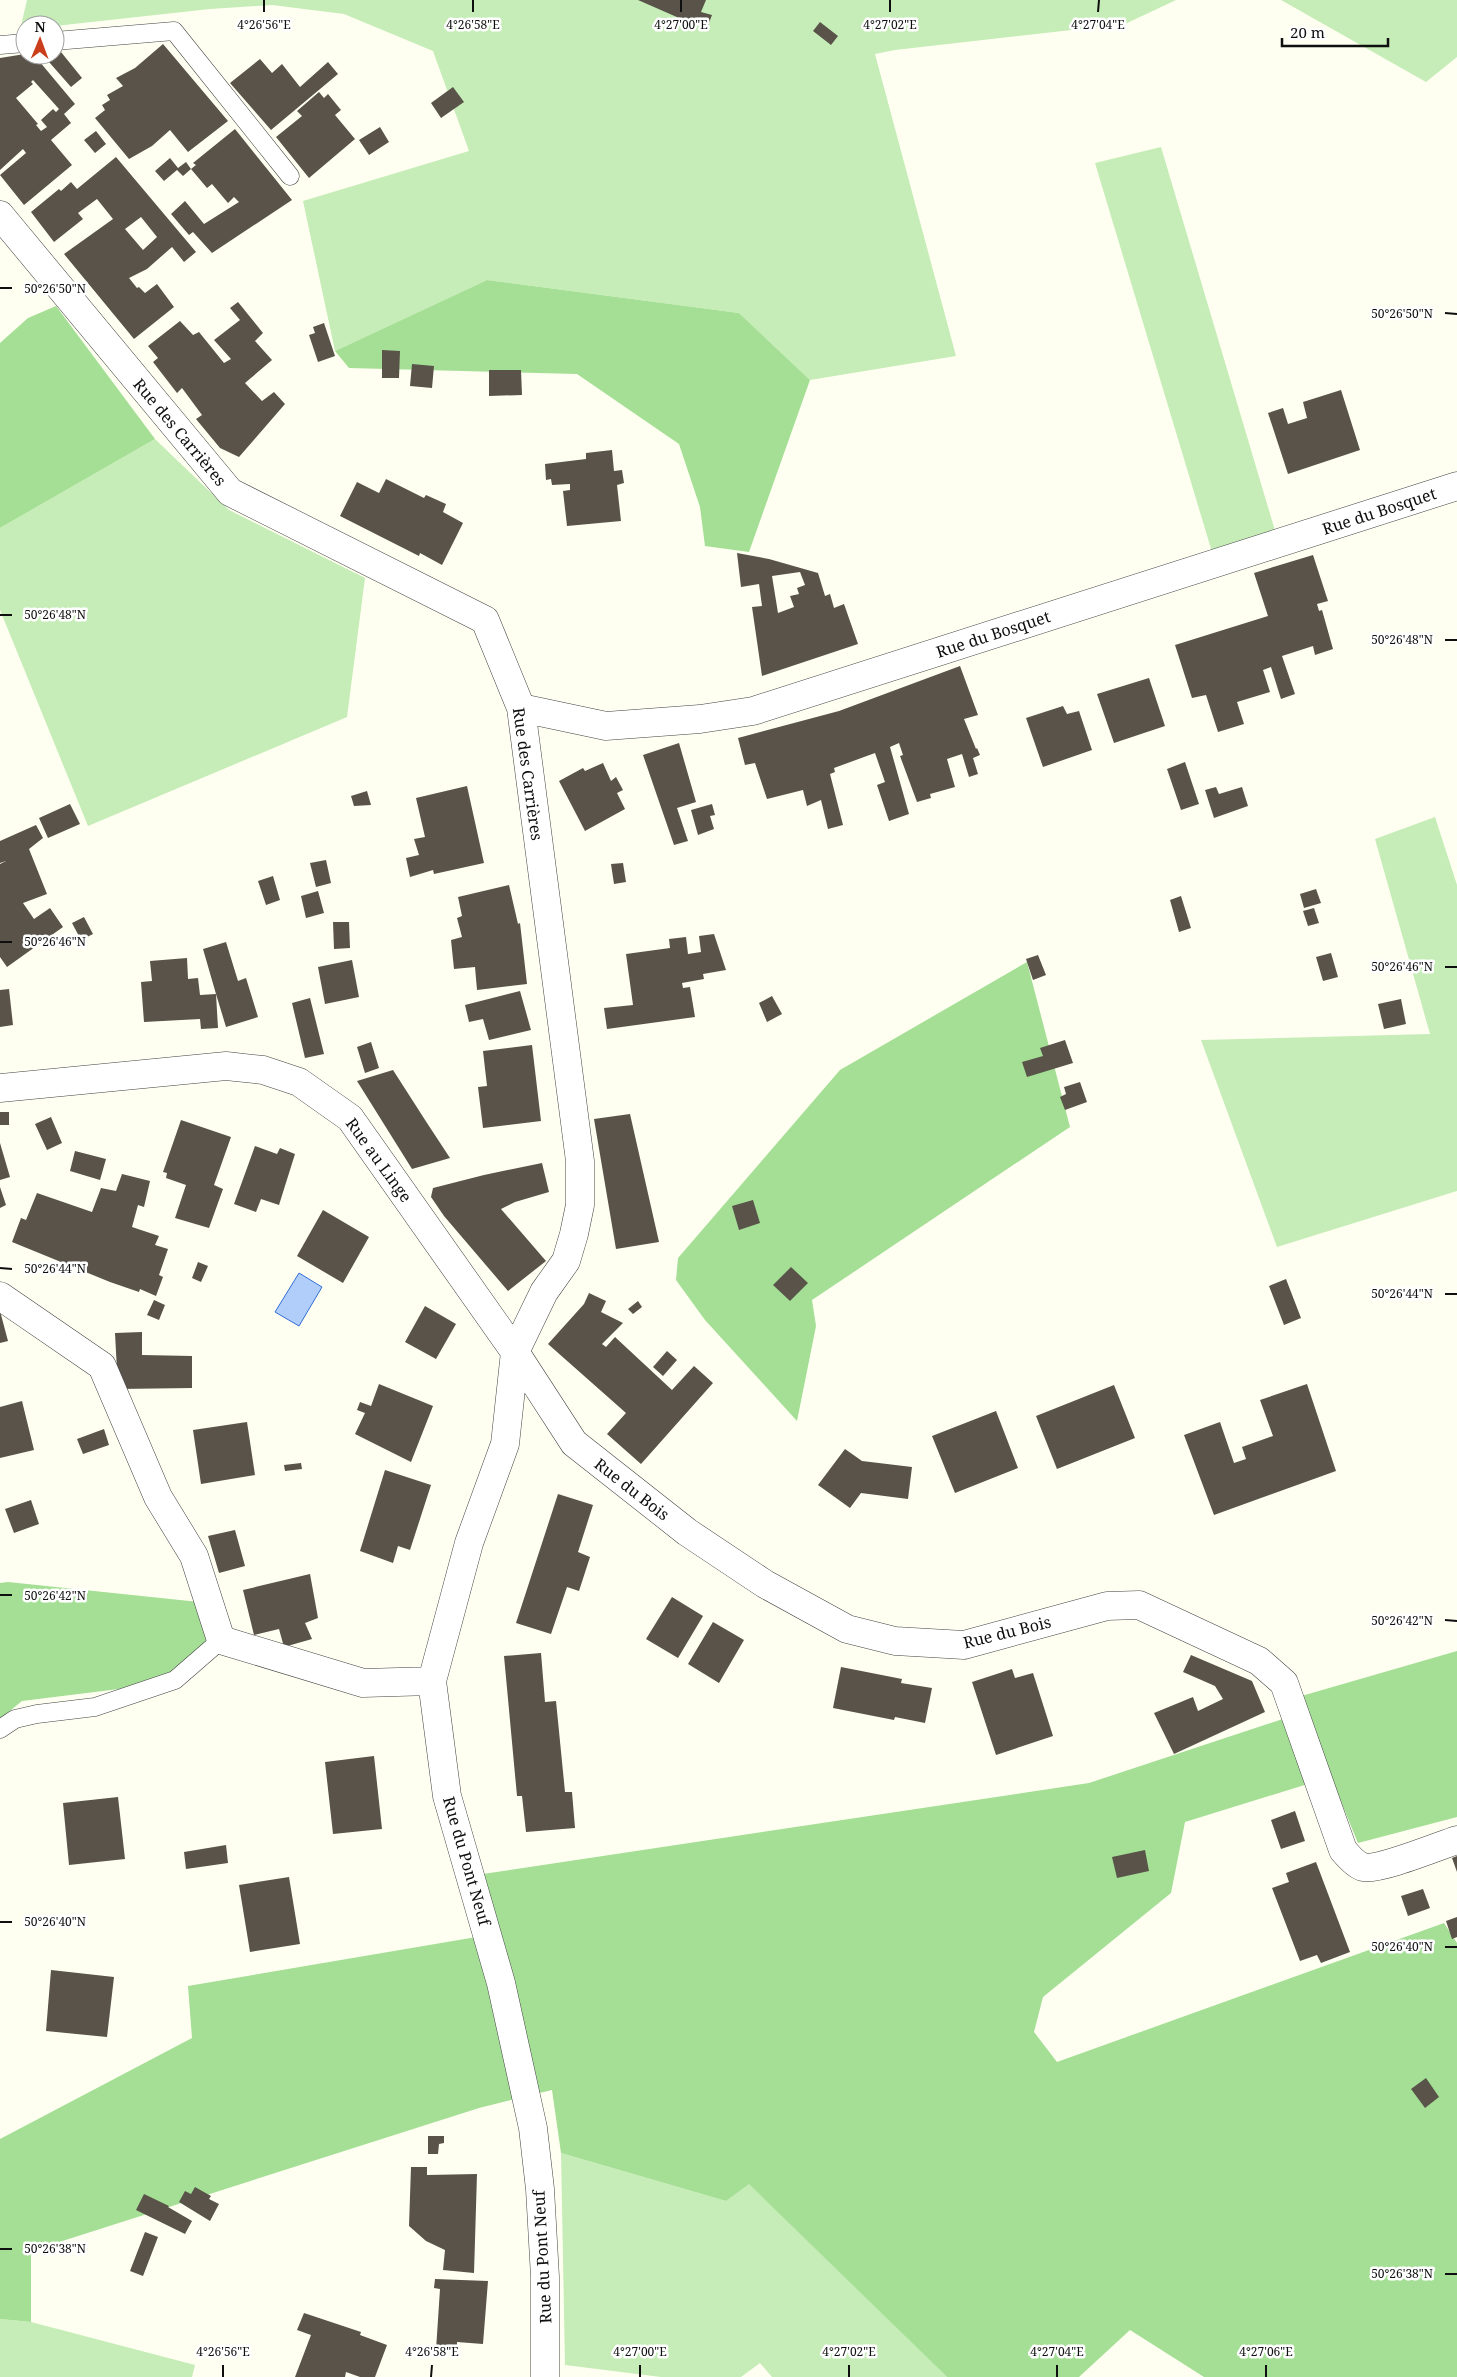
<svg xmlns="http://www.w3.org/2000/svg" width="1457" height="2377" font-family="'Noto Serif',serif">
	<rect width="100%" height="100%" fill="#fefff1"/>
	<path fill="#c6edb7" d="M27,0h1149l-51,24 -230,26 -20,4 81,302 -146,24 -71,-67 -252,-33 -152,71 -32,-150 166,-50 -36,-100 -89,-37 -72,-9 -62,4 -155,17 -30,-1v4l-5,1z
		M1281,0h176v57l-31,25z
		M1161,147l115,387 -64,18 -117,-389z
		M155,439l74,71 136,68 -18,139 -259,109 -88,-216v-82z
		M1435,817l22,68v306l-180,56 -76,-207 229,-6 -55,-195z
		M561,2153l165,48 23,-18 198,194h-175l-12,-14 -19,14h-80l-96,-12z
		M0,2319l31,3 164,43 -3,12h-192z"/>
	<path fill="#a4df95" d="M487,280l252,33 71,67 -61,172 -44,-6 -5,-39 -21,-63 -102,-70 -228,-6 -14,-17z
		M56,306l99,133 -155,89v-185l28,-25z
		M1027,962l43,165 -258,173 4,26 -19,95 -92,-101 -29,-40 2,-22 162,-188z
		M8,1582l191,20 12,36 -39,35 -37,14 -113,14 -22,18v-136z
		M1457,1651v166l-99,26 -60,-146z
		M1286,1718l25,65 -126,39 -14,71 -128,104 -9,35 23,30 387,-139 13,20v434h-253l-74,-47 -51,47h-132l-198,-193 -23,17 -165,-48 -9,-63 -73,18 -448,143v71l-31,-3v-180l192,-101 -4,-52 312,-53 -17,-59 606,-91z"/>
	<path fill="#b1cefb" stroke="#336ed7" d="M299,1273l23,14 -23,39 -24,-14z"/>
	<path fill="#59534a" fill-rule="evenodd" d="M638,0h68l-5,12 11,3 -5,13 -11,-5 -1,2z
		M820,22l18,14 -7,9 -18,-14z
		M163,44l65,77 -40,31 -18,-22 -18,16 -23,13 -34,-41 10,-8 -3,-5 8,-5 -3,-5 16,-9 -7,-8 19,-10z
		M61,52l21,26 -11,9 -22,-25z
		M25,54l9,1 41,49 -11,10 7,9 -20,17 21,25 -48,40 -24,-30 26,-22 -3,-4 -23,21v-112zM33,80l26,29 -3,3 -3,-3 -12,11 6,7 -6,4 -5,-6 2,-1 -22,-26 17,-14 -2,-2z
		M260,59l12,14 10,-9 18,23 28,-25 10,12 -67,56 -41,-47z
		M453,87l11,15 -23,16 -10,-15z
		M319,92l5,6 4,-4 13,16 -6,5 20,24 -46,39 -33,-41 26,-21 -5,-5z
		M380,127l9,15 -20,13 -10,-15z
		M235,129l57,71 -80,53 -19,-21 -4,3 -18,-21 14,-13 19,23 35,-22 -5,-5 -6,6 -16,-19 -5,4 -16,-19 5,-4 -3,-2z
		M96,131l10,13 -11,9 -11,-13z
		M116,157l80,95 -12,10 -12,-15 -25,22 -18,9 8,10 2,-1 6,6 12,-9 17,23 -40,32 -70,-85 49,-35 -16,-20 -19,14 5,6 -29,23 -23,-30 28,-23 2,2 10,-9 6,7zM141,217l16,20 -14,13 -18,-21z
		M170,158l8,10 8,-6 5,7 -8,7 -6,-6 -13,11 -9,-10z
		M238,302l25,31 -8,8 17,19 -27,23 17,18 12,-9 11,12 -46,53 -19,-9 -24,-29 6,-4 -20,-27 -5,5 -24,-31 5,-4 -10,-12 32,-25 13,14 6,-3 25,31 7,-4 -17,-19 26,-20 -10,-12z
		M324,323l11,33 -17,6 -9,-27 6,-2 -2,-6z
		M382,350l18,1 -1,27h-17z
		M412,364l22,2 -2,22 -22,-2z
		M489,370h32l1,25 -33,1z
		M1341,390l19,60 -72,24 -20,-61 15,-5 5,16 19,-6 -4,-16z
		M612,450l2,21 8,-1 2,13 -7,2 4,36 -54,5 -4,-35 7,-1v-6l-18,1 -1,-6 -5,1 -1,-16 41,-5v-6z
		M386,479l38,19 2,-3 20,9 -3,8 20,11 -21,42 -22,-12 -1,3 -79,-40 17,-34 22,11z
		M737,553l32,6 49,14 7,23 5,-2 4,14 10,-4 14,40 -96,32 -10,-69 10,-1 -3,-22 -18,3zM800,572l5,13 -8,3 2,6 -9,2 4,11 -16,6 -6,-37z
		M1313,555l15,46 -11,3 2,7 3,-1 11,39 -18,6 -2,-9 -31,10 13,38 -14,5 -10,-32 -8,3 7,22 -33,10 7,22 -26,8 -12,-37 -14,3 -17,-53 93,-29 -14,-43z
		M960,666l18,49 -14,4 12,30 1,-1 3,7 -7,3 5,16 -9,3 -7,-23 -15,5 8,28 -25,7 1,4 -14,4 -17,-46 3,-1 -4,-12 -9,4 19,67 -20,7 -12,-36 8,-3 -10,-29 -41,15 1,4 -5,2 13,51 -15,4 -7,-29 -14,6 -4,-16 -36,9 -12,-36 -10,2 -7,-27 101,-27z
		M1149,678l16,48 -51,17 -17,-49z
		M1063,706l4,8 12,-3 13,39 -49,17 -17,-49z
		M679,743l17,59 -19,6 11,33 -14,4 -31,-90z
		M1185,762l14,42 -18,6 -14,-41z
		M603,763l8,18 5,-4 7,13 -6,3 8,16 -40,22 -26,-50 24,-13 2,3z
		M467,786l17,77 -50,11 -1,-4 -23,7 -4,-19 13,-3 -5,-16 11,-2 -9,-39z
		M1216,787l3,7 23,-7 6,19 -34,12 -9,-28z
		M367,791l4,14 -17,1 -3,-10z
		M70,804l10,20 -32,14 -9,-20z
		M712,804l3,11 -5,1 4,13 -16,6 -7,-25z
		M36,825l7,13 -14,11 18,45 -24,9 11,16 16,-11 13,19 -56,40 -7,-10v-93l6,-3 -6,2v-22z
		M326,860l5,23 -15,4 -6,-24z
		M623,863l3,19 -12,2 -3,-20z
		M273,876l7,24 -14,5 -8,-24z
		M509,885l9,39 2,-1 7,61 -50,6 -2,-23 -21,2 -3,-29 11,-3 -5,-19 5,-2 -4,-19z
		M1316,889l5,14 -17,5 -4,-14z
		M318,891l6,22 -18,5 -5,-22z
		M1181,896l10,32 -12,4 -9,-32z
		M1314,908l5,15 -11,3 -5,-15z
		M84,917l9,17 -12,6 -9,-17z
		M333,922h16l1,26 -16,1z
		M714,934l12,36 -23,4 1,5 -22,4 1,5 7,-1 5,30 -88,12 -3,-21 29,-3 -7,-51 44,-6 -1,-9 17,-2 2,17 13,-2 -2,-16z
		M226,942l12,39 8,-3 12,39 -32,10 -10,-33 2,34 -17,1 -1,-10 -56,3 -3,-40 11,-1 -2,-20 37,-3 1,21 10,-1 2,17 16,-1 -13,-45z
		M1331,953l7,24 -15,4 -7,-24z
		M1038,955l8,20 -13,5 -7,-21z
		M352,960l7,37 -34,7 -7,-37z
		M9,989l4,36 -13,2v-37z
		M520,991l11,39 -42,10 -6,-21 -14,3 -4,-17z
		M772,996l10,18 -15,8 -8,-19z
		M310,998l14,56 -19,4 -13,-55z
		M1401,999l5,25 -22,5 -6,-25z
		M1065,1040l8,23 -46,14 -5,-15 21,-6 -3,-8z
		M371,1042l8,26 -14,5 -8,-26z
		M532,1045l9,76 -58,7 -5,-41 9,-1 -4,-35z
		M393,1070l34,53 23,35 -38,11 -55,-88z
		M1080,1082l7,20 -22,8 -5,-13 6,-3 -2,-7z
		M0,1112h9v13h-9z
		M630,1114l29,128 -43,7 -22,-130z
		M51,1117l11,26 -15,7 -12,-26z
		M181,1120l50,17 -17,48 9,4 -14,39 -34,-10 11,-33 -20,-7 1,-5 -4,-1z
		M0,1143l10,34 -10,3z
		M255,1146l22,8 3,-6 15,6 -16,51 -18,-6 -5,13 -22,-8z
		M75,1151l31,8 -6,21 -30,-9z
		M542,1163l7,29 -34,10 -14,7 45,52 -38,30 -64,-75 -13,-19 2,-9 51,-13z
		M122,1174l28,7 -6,26 -6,-2 -6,22 27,9 -4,9 13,4 -9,26 4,2 -7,19 -16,-7 -1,3 -29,-10 -98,-40 9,-24 5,2 11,-27 55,19 9,-24 15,3z
		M0,1187l6,18 -6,3z
		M753,1200l7,23 -21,7 -7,-24z
		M323,1210l46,27 -26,46 -46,-27z
		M198,1262l10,4 -7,16 -9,-4z
		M791,1267l17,16 -18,18 -17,-16z
		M1286,1279l15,39 -17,7 -15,-39z
		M589,1293l17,8 -5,11 22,11 -21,21 4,3 9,-10 57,53 22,-24 19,17 -72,81 -34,-30 19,-21 -78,-69 36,-40z
		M154,1300l11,5 -6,15 -12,-5z
		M638,1301l4,6 -9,7 -5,-5z
		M425,1306l31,18 -20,35 -31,-17z
		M0,1311l8,30 -8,2z
		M142,1332v23l50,1v32l-74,1 -3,-56z
		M667,1351l10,9 -14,16 -10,-9z
		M379,1384l54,22 -22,56 -56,-28 10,-21 -8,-3 3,-8 11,4z
		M1307,1384l29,87 -122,44 -30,-80 36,-13 14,41 12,-4 -4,-12 31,-11 -13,-36z
		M1114,1385l21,53 -78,31 -21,-53z
		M22,1401l12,49 -34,8v-51z
		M996,1411l22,57 -63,25 -23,-57z
		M247,1422l8,53 -54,9 -8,-54z
		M104,1429l5,16 -26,9 -6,-15z
		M845,1449l17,12 50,6 -4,32 -47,-6 -11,15 -32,-23z
		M301,1463l1,6 -17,2 -1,-6z
		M385,1470l46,15 -21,65 -12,-4 -5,17 -33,-12z
		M558,1494l35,11 -15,47 12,5 -11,34 -12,-4 -16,47 -35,-11z
		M31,1500l8,24 -25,9 -9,-24z
		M235,1530l10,36 -26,7 -11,-37z
		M310,1574l8,44 -13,5 7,16 -28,8 -5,-18 -25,6 -11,-45z
		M672,1597l31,19 -25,42 -32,-19z
		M713,1622l31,18 -25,43 -31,-19z
		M541,1653l4,49 11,-1 9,91h7l3,36 -49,4 -4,-36h-5l-13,-140z
		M1191,1655l61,26 13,31 -91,42 -20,-41 39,-16 5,14 25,-12 -8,-13 -32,-14z
		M841,1667l61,12 -1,4 31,5 -7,35 -30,-6 -1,3 -61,-12z
		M1012,1669l3,9 18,-5 20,63 -57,19 -24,-73z
		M374,1756l8,73 -49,5 -8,-72z
		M118,1797l7,62 -56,6 -6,-62z
		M1295,1811l10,30 -24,8 -10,-29z
		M226,1845l2,18 -42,6 -2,-17z
		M1145,1850l4,21 -32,7 -5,-21z
		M1457,1856v16l-5,-14z
		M1316,1862l34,90 -29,11 -4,-8 -17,6 -28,-73 17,-6 -3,-9z
		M289,1877l11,67 -50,8 -11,-67z
		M1423,1889l7,19 -22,8 -7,-20z
		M1457,1917v20l-5,2 -6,-18z
		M51,1970l63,7 -7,60 -61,-6z
		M1426,2078l13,19 -14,11 -14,-19z
		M428,2136h16v7l-5,1 -1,10h-10z
		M411,2167h16v8l50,-1 -3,99 -31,-3 2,-20 -19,-9 -17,-15z
		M195,2187l16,9 -2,3 10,5 -9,17 -31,-19 6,-11 6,3z
		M144,2194l25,12 -1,1 24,14 -7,13 -49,-24z
		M145,2232l13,5 -15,39 -13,-5z
		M435,2279l53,2 -5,63 -26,-2v10l-21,-2 4,-61 -6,-1z
		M304,2313l57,19 -1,3 27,10 -12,32h-15l-14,-5 -1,5h-50l16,-42 -14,-5z"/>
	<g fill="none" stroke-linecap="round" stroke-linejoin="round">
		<defs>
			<path id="service" d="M55,41l119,-10 116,145
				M0,45l25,-2
				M0,1729l15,-10 22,-5 58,-7 80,-27 46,-40"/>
			<path id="minor" d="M0,215l230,277 255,128 36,88 59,453v44l-6,29 -8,27 -22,31 -29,60 -10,92 -36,99 -37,138 15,115 54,187 32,145 7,61 5,88v100
				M521,708l85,18 94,-7 53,-8 704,-225
				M0,1088l226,-22 37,4 36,12 51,36 165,234 59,91 113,89 78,52 82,45 48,12 69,4 143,-39 32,-1 120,56 25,22 59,167c5,6 13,15 20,17 15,4 76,-21 94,-27
				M0,1296l102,70 56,131 36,59 27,84 142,43 69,-2"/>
		</defs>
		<use href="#service" stroke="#424242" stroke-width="19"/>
		<use href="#minor" stroke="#424242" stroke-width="29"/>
		<use href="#service" stroke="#fff" stroke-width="18"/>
		<use href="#minor" stroke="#fff" stroke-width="28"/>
	</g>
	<path fill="none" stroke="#0f0f0f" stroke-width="2" d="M264,12v-12M473,12v-12M681,12v-12M890,12v-12M1098,12l1,-12M0,288h12M1445,313l12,1M0,615h12M1445,640h12M0,942h12M1445,967h12M0,1268l12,1M1445,1294h12M0,1595h12M1445,1620l12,1M0,1922h12M1445,1947h12M0,2249h12M1445,2274h12M223,2377v-12M431,2377l1,-12M640,2377v-12M849,2377v-12M1057,2377v-12M1266,2377v-12"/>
	<g text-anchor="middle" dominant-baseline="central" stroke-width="5" stroke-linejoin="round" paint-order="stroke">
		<g font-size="16" fill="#0f0f0f" stroke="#fff">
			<text transform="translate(180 432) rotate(50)">Rue des Carrières</text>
			<text transform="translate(1379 511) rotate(-18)">Rue du Bosquet</text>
			<text transform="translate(993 634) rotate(-18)">Rue du Bosquet</text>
			<text transform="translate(528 774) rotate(82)">Rue des Carrières</text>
			<text transform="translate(379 1160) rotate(54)">Rue au Linge</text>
			<text transform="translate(632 1489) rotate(38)">Rue du Bois</text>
			<text transform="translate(1007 1632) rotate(-14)">Rue du Bois</text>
			<text transform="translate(467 1861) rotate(74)">Rue du Pont Neuf</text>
			<text transform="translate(542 2257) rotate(-93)">Rue du Pont Neuf</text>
		</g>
	</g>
	<g font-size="12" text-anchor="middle" fill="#0f0f0f" stroke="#fff" stroke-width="5" stroke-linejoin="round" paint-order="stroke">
		<text x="264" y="29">4°26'56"E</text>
		<text x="473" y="29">4°26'58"E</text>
		<text x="681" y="29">4°27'00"E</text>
		<text x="890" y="29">4°27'02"E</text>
		<text x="1098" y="29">4°27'04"E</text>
		<text x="55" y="293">50°26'50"N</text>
		<text x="1402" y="318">50°26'50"N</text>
		<text x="55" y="619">50°26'48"N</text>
		<text x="1402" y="644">50°26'48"N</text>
		<text x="55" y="946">50°26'46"N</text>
		<text x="1402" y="971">50°26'46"N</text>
		<text x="55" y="1273">50°26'44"N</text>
		<text x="1402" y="1298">50°26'44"N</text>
		<text x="55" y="1600">50°26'42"N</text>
		<text x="1402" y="1625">50°26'42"N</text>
		<text x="55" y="1926">50°26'40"N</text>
		<text x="1402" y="1951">50°26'40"N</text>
		<text x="55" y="2253">50°26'38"N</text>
		<text x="1402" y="2278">50°26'38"N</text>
		<text x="223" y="2356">4°26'56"E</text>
		<text x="432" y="2356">4°26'58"E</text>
		<text x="640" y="2356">4°27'00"E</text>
		<text x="849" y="2356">4°27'02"E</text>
		<text x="1057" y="2356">4°27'04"E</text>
		<text x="1266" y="2356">4°27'06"E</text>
	</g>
	<g transform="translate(40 40) rotate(1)"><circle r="24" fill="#ffffff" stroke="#9f9f9f"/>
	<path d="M0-4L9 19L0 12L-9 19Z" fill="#ca3e1c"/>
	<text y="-8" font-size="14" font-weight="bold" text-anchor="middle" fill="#0f0f0f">N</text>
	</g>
	<path d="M1282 38v8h106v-8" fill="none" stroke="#0f0f0f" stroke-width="2.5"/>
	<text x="1290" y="38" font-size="15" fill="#0f0f0f" stroke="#ffffff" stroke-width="4" paint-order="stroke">20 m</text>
</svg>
